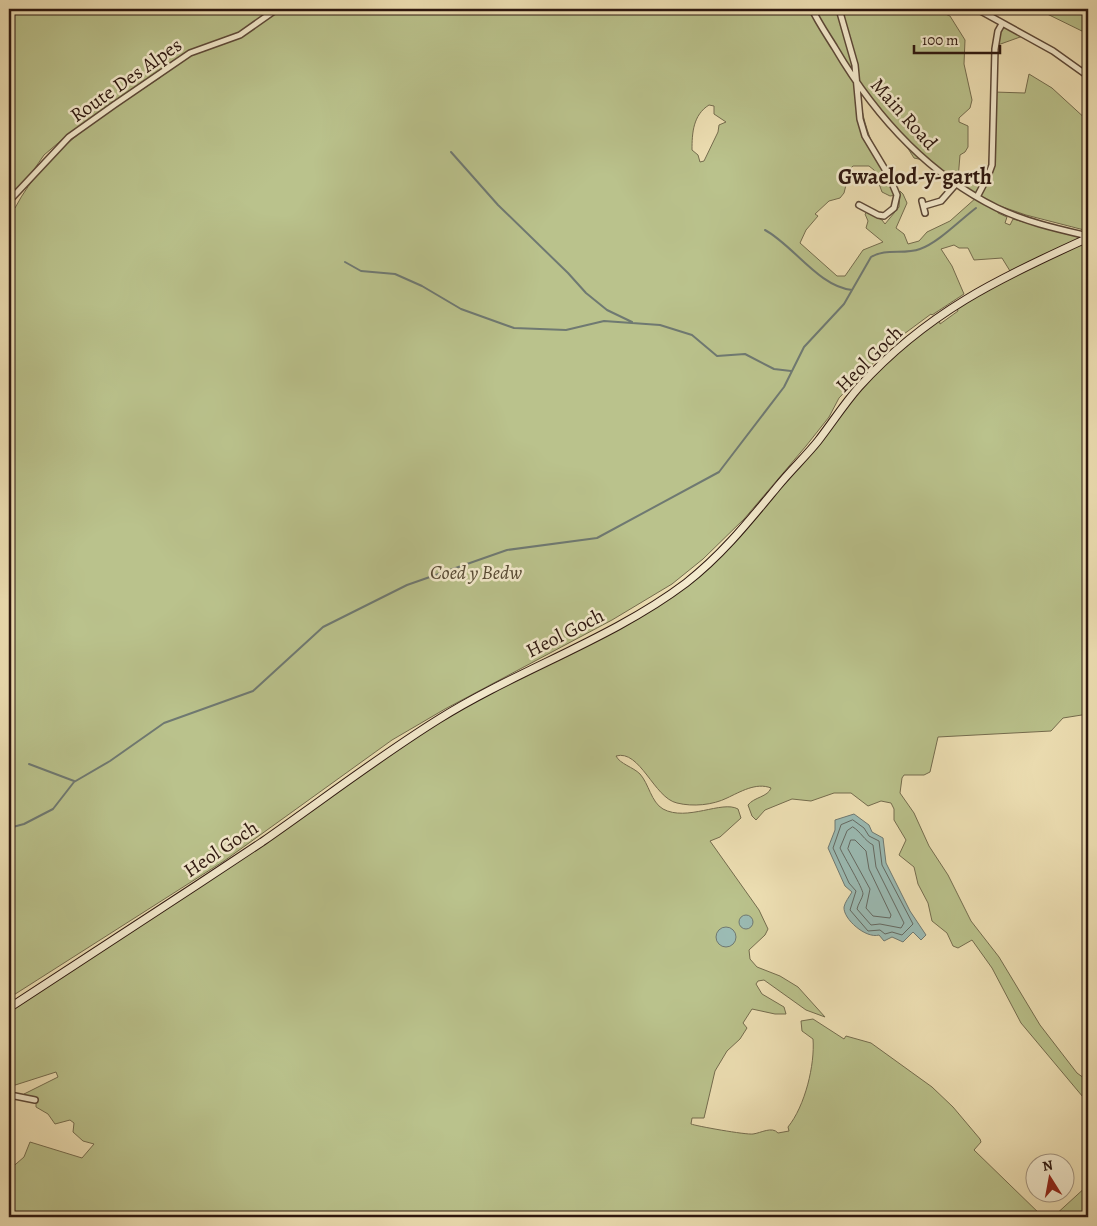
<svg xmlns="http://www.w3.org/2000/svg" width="1097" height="1226" font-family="Alegreya,serif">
	<rect width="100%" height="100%" fill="#eee0b4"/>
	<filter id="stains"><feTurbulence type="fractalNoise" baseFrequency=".004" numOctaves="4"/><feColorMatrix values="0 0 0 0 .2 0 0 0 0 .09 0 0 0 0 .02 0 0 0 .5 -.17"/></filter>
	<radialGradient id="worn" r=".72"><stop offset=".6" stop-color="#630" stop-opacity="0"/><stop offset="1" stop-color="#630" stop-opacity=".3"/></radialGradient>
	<path fill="#bac28c" stroke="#746c4e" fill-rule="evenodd" d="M9,9h915l14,2 12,5 15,24 -1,24 8,36 -2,8 -11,10v4l9,4v21l-3,5 -5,3 -2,24 30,-3 6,-84 31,1 4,-19 23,14 36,33v110l-62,-16 -29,-10 1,8 9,4 -2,6 5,2 3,-6 69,19 -72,33 -8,-13 -28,2 -6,-12h-9l-5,-3 -13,4 11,17 12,28 -32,21 -1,-1 -27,20 -43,41 -22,23 -10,19 -23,29 -62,73 -41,40 -31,25 -60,36 -167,89 -53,31 -168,121 -215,137v-793l6,3c32,-61 91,-94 146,-131v-2l-90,57 -27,23 -20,29 -15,14zM859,87l43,52 12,19 9,2 32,19 22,18 -27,24 -23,11 -8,9 -11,3 -4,-10 -8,-6 11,-25 -4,-9 -3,-3 -1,16 -14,17 -3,-4 -15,-8 -2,2 3,7 -2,7 17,14 -20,8 -18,26h-8l-37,-33 6,-13 12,-14 -3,-2 14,-13 11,-3 4,-5 6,-24 3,-3h16l5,4 8,22 8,4 7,-1c-18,-35 -36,-68 -38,-108zM709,105l5,1v8l12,8 -7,3 -1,7 -14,29 -4,1 -2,-7 -6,-5c0,-17 1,-35 17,-45z
		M1037,9h51v25z
		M1002,24l21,12 -28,10z
		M1088,239v475l-25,4 -12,13 -113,6 -8,35 -6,3h-20l-2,3 -2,15 14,20 15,33 19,29 23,46 28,36 41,68 37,48 11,8v22l-67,-80 -29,-55 -20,-28 -14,8 -5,-2 -6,-13 -15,-12 -4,-18 -10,-19 -4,-17 -15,-12 7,-15 -12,-20v-11l-3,-6 -10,-2 -13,5 -17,-13h-17l-23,8 -19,-2 -27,11 -9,10 -4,-4 -4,-11c6,-8 20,-8 23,-17 -15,-6 -31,4 -44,10 -14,7 -34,9 -50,5 -23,-5 -37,-54 -61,-47 4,8 17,11 24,18 9,10 11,28 23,35 24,13 59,-9 75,0l3,9 -21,19 -10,4 49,69 9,19 -3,6 -16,15 1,9 7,8 23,9 18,11 27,30 -19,-7 -42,-30 -6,1 -2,3 6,10 22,13 2,7h-11l-23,-5 -9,14 4,5 -7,11 -13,12 -12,20 -11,47h-12l-1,6c5,2 55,11 62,10 8,-1 19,-8 25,-1l11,-2 -1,-4c17,-21 27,-62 25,-88l-11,-8 -1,-10 12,-2 31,20 2,-3 25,7 61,44 21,20 27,32 1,3 -7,8 69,67h-1034v-47l15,-13 6,-15 52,16 12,-14 -11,-3 -10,-9 1,-9 -4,-3 -15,4 -7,-10 -12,-7v-5l-12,-8 34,-17 -2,-5 -47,15v-78l229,-147 49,-37 150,-103 148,-79 51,-23 30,-20 53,-44 138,-164 23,-24 59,-51 1,7 18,-13 -2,-5 22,-14z
		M1088,1185v32h-35z"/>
	<path fill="#9bbbb4" stroke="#6f7972" d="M854,814l15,11 3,7 11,6 3,25 24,48 16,24 -5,5 -8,-8 -10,10 -11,-5 -8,4 -5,-6c-13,4 -36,-16 -35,-28 1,-5 5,-10 8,-15l-7,-6 -17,-38 7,-18v-10z
		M739 922a7 7 0 1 1 14 0a7 7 0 1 1-14 0Z
		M716 937a10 10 0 1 1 20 0a10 10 0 1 1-20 0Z"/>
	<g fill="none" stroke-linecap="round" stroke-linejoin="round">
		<path stroke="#646962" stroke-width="1" d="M853,820l11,8 5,8 10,5 3,24 31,59 -11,11 -10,-3 -7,2 -5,-4 -12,1 -18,-21 6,-19 -7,-8 -16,-35 8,-23z
			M853,827c8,5 11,13 20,18l3,22 28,56 -3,5 -21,-4 -9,1 -14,-16c1,-5 5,-10 6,-15 0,-6 -19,-37 -23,-46l7,-17z
			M851,840h4l11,11 3,18 22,46 -1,3 -17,-2 -7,-8 4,-19 -22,-40z"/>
		<path stroke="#6f7972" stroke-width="2" d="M451,152l47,53 70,68 18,20 21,17 25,12
			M765,230c28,15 54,57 87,60
			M345,262l16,9 34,3 27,12 39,23 53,19 52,2 38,-9 56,4 32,10 25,21 28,-2 29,15 17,2
			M29,764l45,17
			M9,828l15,-4 29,-15 21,-27 36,-21 54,-38 89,-32 70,-64 84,-42 100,-35 90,-12 122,-66 65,-85 20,-40 40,-43 27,-47c15,-9 33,-2 49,-8 18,-6 40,-29 56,-41"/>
		<defs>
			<path id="street" d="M812,9c6,13 15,26 23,39 40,68 91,125 162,160 29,14 61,21 91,28
				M839,9l16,56 5,54 5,17 24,40 8,19 -3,13 -10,8 -6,-1 -19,-10
				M977,9l76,42 35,25
				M977,197l11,-21 4,-11 3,-116 3,-18 4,-7
				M9,201l60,-64 45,-32 76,-52 50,-18 37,-26
				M922,201l3,12
				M924,206l17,-5 14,-16
				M9,1098l6,-2 20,4"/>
			<path id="secondary" d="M9,1008c84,-55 169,-110 253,-166 59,-41 116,-85 177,-123 78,-49 173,-80 247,-136 36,-28 63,-62 92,-97 13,-16 28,-30 40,-45 14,-18 26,-37 41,-54 67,-74 140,-109 229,-149"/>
		</defs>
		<use href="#street" stroke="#5d4938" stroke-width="8"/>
		<use href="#secondary" stroke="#2d170f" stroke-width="9"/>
		<use href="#street" stroke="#f4ebce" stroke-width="5"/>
		<use href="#secondary" stroke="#f4ebce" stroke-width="7"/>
	</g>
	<g text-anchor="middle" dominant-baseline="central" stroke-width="5" stroke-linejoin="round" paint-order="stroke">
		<g font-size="20" fill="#2d170f" stroke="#f4ebce">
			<text transform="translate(126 80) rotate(-35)">Route Des Alpes</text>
			<text transform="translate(904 114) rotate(48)">Main Road</text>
			<text transform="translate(869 359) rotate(-45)">Heol Goch</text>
			<text transform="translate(565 633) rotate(-27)">Heol Goch</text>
			<text transform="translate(221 849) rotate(-34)">Heol Goch</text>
		</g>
		<g font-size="20" font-style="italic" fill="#574a34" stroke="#f4ebce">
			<text x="476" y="572">Coed y Bedw</text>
		</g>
		<g font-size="22" font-weight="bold" fill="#2d170f" stroke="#f4ebce">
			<text x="915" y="177">Gwaelod-y-garth</text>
		</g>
	</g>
	<rect width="1097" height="1226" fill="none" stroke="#eee0b4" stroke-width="30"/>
	<rect x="10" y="10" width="1077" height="1206" fill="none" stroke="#2d170f" stroke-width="2.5"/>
	<rect x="15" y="15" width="1067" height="1196" fill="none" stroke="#2d170f"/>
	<g transform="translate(1050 1178) rotate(349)"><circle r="24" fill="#f4ebce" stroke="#a49682"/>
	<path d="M0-4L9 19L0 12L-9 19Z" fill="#8f2418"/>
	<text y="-8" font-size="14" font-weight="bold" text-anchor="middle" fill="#2d170f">N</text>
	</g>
	<path d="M914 45v8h86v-8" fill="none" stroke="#2d170f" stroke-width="2.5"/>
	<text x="922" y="45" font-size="15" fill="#2d170f" stroke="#f4ebce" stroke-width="4" paint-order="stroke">100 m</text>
	<rect width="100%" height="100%" filter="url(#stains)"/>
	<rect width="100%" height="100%" fill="url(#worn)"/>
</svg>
